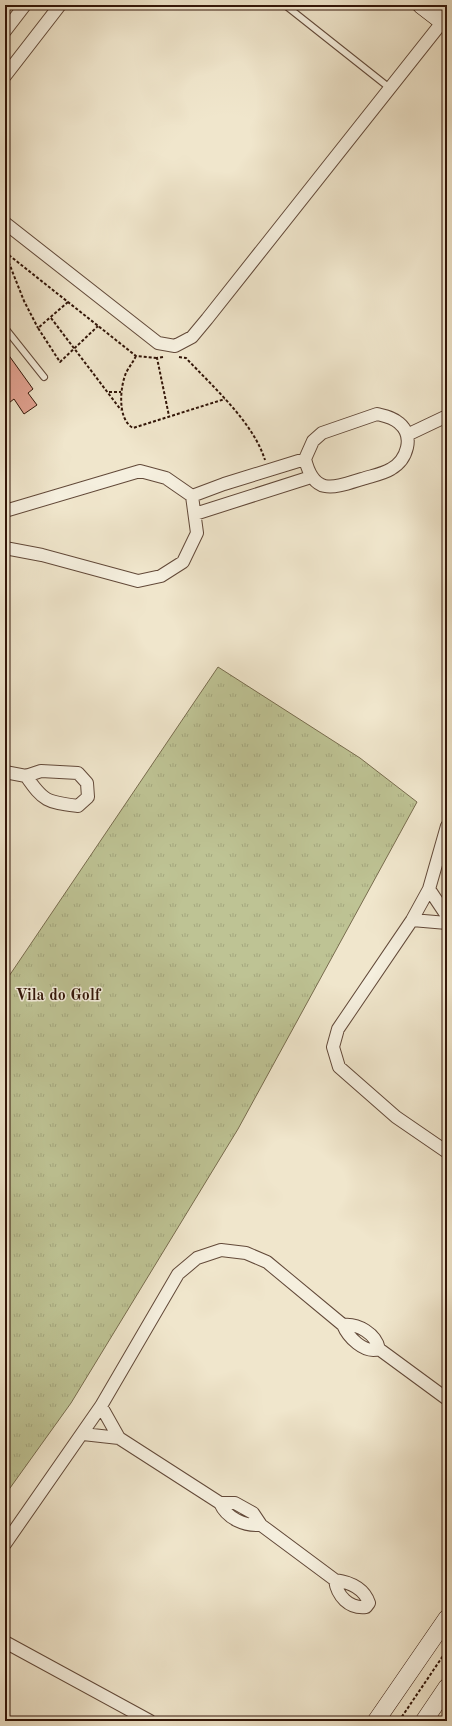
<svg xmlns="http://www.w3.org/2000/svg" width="452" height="1726" font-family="'Old Standard TT',serif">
	<defs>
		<pattern id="grass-tufts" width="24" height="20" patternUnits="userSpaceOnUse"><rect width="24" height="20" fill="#bec394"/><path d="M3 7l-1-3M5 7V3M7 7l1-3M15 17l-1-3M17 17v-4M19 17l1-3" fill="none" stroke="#a4a77e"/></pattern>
	</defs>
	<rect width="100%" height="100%" fill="#f0e6cc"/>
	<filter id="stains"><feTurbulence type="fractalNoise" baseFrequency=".005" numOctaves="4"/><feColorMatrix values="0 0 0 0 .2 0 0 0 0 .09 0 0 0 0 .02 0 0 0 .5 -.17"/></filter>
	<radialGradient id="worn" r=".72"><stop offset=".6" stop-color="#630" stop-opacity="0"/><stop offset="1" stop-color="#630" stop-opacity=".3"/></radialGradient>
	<path fill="url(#grass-tufts)" stroke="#786c4e" d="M218,667l142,91 57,44 -179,327 -167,274 -66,92v-513z"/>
	<path fill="#e5a595" stroke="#321508" d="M5,350l28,39 -5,4 9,12 -13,9 -10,-15 -9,7z"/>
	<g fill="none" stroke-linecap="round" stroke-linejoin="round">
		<defs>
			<path id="service" d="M285,5l106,84
				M5,328l39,49"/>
			<path id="minor" d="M5,31l20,-26
				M5,76l55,-71
				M5,223l153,120 17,3 17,-9 15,-18 240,-303
				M377,414c8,2 15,3 22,9 16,13 8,37 -8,46 -8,5 -20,7 -29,10 -29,9 -48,17 -57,-20l8,-18 9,-8z
				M407,435l40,-19
				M192,496l32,-12 81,-25
				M5,511l135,-40 26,7 26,18 5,37 -14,29 -22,14 -23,5 -96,-26 -37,-7
				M195,514l116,-37
				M5,772l21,4 15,-5 37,2 9,10 1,14 -10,9c-31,-4 -34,-4 -52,-30
				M447,826l-18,63 -17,31 -74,109 -5,18 6,20 57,50 51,35
				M429,889l18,27
				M412,920l35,3
				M379,1349c-15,5 -31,-12 -36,-24 15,-2 33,9 36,24l68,50
				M101,1406l18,32 101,65
				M83,1434l36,4
				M261,1525c-16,1 -34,-6 -41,-22h15l18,10 8,12 74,55c14,2 29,8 34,23l-3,4c-17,2 -29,-11 -31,-27
				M5,1544l96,-138 77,-132 19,-16 24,-8 25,3 21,9 76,63
				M5,1642l145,79"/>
			<path id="secondary" d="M421,5l26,20
				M376,1721l71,-103
				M424,1721l23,-34"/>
		</defs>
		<use href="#service" stroke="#624939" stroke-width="8"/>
		<use href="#minor" stroke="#624939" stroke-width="14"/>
		<use href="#secondary" stroke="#321508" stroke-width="18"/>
		<path stroke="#321508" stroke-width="2" stroke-dasharray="3 2" stroke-linecap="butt" d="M5,252l131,104 21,2
			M5,253l19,48 14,27
			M68,302l-30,26 22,34 38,-36
			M51,318l70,92
			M136,356c-3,6 -7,11 -10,17 -6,14 -9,46 7,55l92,-29
			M163,357l-6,1 12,58
			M179,357l7,1c27,29 67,64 79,102
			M109,392h12
			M399,1721l48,-71"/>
		<use href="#service" stroke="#f5efde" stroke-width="6"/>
		<use href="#minor" stroke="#f5efde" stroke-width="12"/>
		<use href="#secondary" stroke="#f5efde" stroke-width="17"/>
	</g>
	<g text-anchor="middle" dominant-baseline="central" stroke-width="3" stroke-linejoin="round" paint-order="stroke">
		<g font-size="16" font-weight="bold" fill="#321508" stroke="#f5efde">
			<text x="58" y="996">Vila do Golf</text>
		</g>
	</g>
	<rect width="452" height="1726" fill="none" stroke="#f0e6cc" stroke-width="20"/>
	<rect x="6" y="6" width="440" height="1714" fill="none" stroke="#321508" stroke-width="2"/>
	<rect x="10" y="10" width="432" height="1706" fill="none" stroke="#321508"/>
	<rect width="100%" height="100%" filter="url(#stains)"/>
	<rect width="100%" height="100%" fill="url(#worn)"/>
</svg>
